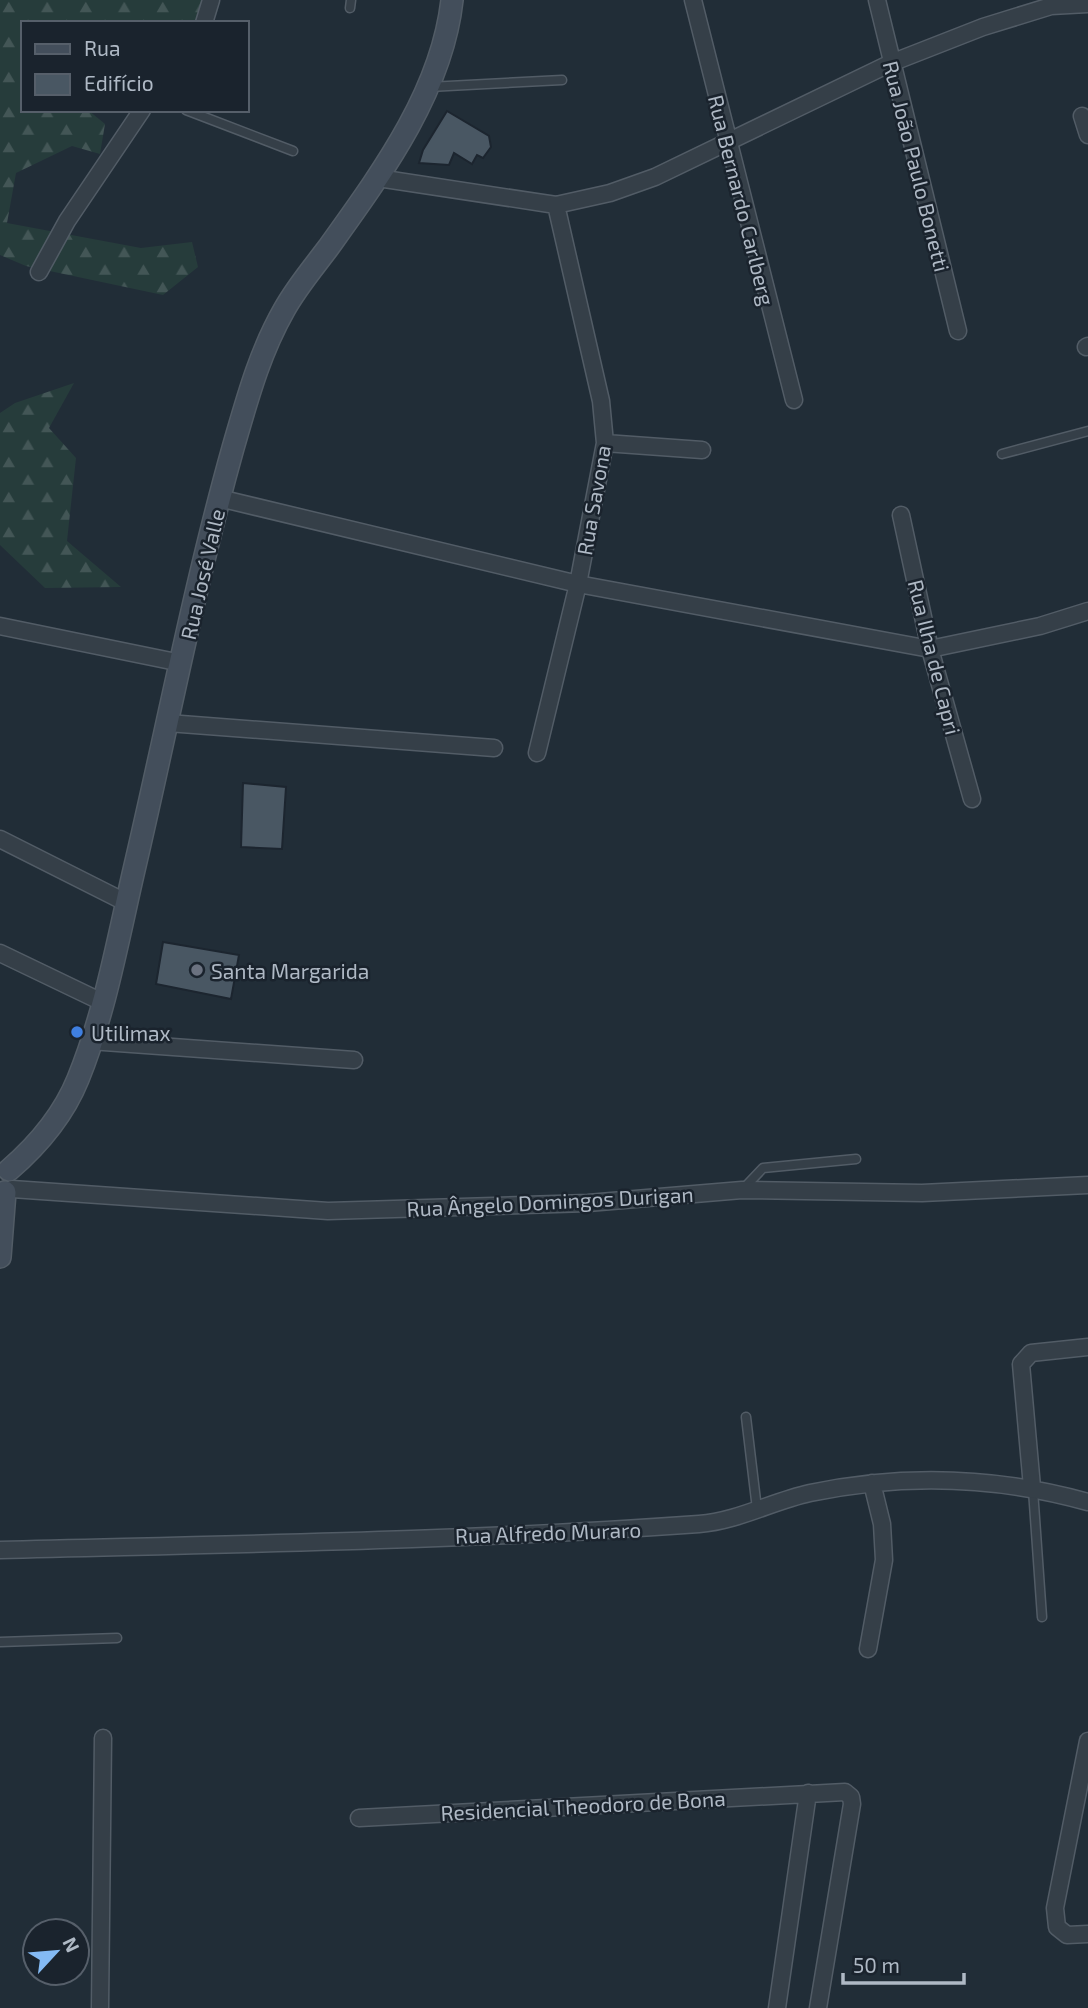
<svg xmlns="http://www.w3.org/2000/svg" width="1088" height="2008" font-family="'Exo 2',sans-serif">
	<defs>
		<pattern id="forest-firs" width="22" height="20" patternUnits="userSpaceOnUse" patternTransform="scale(1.75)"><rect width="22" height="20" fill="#263c3b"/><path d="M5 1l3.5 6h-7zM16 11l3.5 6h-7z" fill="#435656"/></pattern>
	</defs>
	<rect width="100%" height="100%" fill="#212d37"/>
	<path fill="url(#forest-firs)" d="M0,0h202v17l-6,6h-173v87h65l17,14 -5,30 -28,-8 -56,27 -9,50 134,25 51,-6 6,25 -35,28 -137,-29 -26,-11z
		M74,383l-25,45 27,30 -9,83 54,46 -76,1 -45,-43v-132l15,-10z"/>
	<path fill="#495763" stroke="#1c252f" stroke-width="2" d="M447,111l42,25 2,11 -8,11 -6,-3 -5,9 -18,-11 -5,12 -30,-2 4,-13z
		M243,783l43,4 -4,62 -41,-2z
		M163,942l76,13 -8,44 -75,-15z"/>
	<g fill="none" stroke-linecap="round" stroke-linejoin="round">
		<defs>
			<path id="lane" d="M350,8l1,-8
				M429,87l133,-7
				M186,110l107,41
				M1002,454l86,-23
				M744,1188l19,-20 93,-9
				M746,1417l11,92
				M1033,1490l9,127
				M0,1642l117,-4"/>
			<path id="street" d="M693,0l101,400
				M877,0l81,331
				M204,23l7,-23
				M1082,116l6,19
				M378,178l178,27 54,-12 45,-16 236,-114 92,-36 68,-21 37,-2
				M39,272l28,-51 75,-111
				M1086,347l2,-1
				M605,443l97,7
				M219,498l359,86 352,65 110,-23 48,-15
				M901,515l29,134 42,150
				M0,626l181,37
				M168,723l326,25
				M537,753l41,-169 27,-141 -4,-42 -45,-196
				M0,839l127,64
				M0,953l102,49
				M90,1041l264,19
				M12,1189l316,22 260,-8 154,-13 180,3 166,-8
				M1032,1487l-11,-123 10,-11 57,-6
				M0,1550c233,-6 467,-9 699,-26 39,-3 74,-23 111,-31 95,-20 185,-17 278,9
				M868,1649l16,-89 -2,-36 -10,-41
				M1088,1741l-33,167 2,19 10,8 21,-1
				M359,1818l486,-26 6,5 1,7 -34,204
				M100,2008l3,-270
				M777,2008l31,-215"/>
			<path id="secondary" d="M9,1170c29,-25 54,-54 69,-91 27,-66 40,-140 56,-209 33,-141 60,-283 99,-422 14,-48 26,-94 51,-138 12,-22 29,-42 44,-62 53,-74 114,-156 124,-248
				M0,1257l5,-65"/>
		</defs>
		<use href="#lane" stroke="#525c66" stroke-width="11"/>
		<use href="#street" stroke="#525c66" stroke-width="19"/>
		<use href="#secondary" stroke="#525c66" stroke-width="24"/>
		<use href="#lane" stroke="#353f48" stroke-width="8"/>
		<use href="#street" stroke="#353f48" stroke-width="16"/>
		<use href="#secondary" stroke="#434e5b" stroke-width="21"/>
	</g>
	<circle fill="#6b7280" stroke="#1a232d" stroke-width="2.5" cx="197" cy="970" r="7"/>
	<circle fill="#3f7fe0" stroke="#1a232d" stroke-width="2.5" cx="77" cy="1032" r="7"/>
	<g text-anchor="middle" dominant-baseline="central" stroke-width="5" stroke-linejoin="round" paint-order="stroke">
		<g font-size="21" fill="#afb9c5" stroke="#1a232d">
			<text transform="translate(917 166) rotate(76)">Rua João Paulo Bonetti</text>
			<text transform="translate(742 200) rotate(76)">Rua Bernardo Carlberg</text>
			<text transform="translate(593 500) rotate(-80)">Rua Savona</text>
			<text transform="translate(202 574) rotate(-77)">Rua José Valle</text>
			<text transform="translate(935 657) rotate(76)">Rua Ilha de Capri</text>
			<text transform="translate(550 1201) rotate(-3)">Rua Ângelo Domingos Durigan</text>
			<text transform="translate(548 1532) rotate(-2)">Rua Alfredo Muraro</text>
			<text transform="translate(583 1805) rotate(-3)">Residencial Theodoro de Bona</text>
		</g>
		<g font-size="21" fill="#afb9c5" stroke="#1a232d" text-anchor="start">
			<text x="211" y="970">Santa Margarida</text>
			<text x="91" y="1032">Utilimax</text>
		</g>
	</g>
	<rect x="21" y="21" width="228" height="91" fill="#1a232d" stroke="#565f6a" stroke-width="2"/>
	<rect x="35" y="44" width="35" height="10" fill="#434e5b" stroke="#565f6a" stroke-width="2"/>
	<text x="84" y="56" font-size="21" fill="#afb9c5">Rua</text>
	<rect x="35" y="74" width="35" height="21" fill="#495763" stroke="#565f6a" stroke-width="2"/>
	<text x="84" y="91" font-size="21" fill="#afb9c5">Edifício</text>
	<g transform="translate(56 1952) rotate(64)"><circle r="33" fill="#1a232d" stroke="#565f6a" stroke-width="2"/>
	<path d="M0-5L12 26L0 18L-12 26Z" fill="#84baf4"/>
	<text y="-10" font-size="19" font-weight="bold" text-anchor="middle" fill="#afb9c5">N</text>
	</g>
	<path d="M843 1973v10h121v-10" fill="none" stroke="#afb9c5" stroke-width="3.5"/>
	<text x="853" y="1973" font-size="21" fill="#afb9c5" stroke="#1a232d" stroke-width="5" paint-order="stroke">50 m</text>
</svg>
